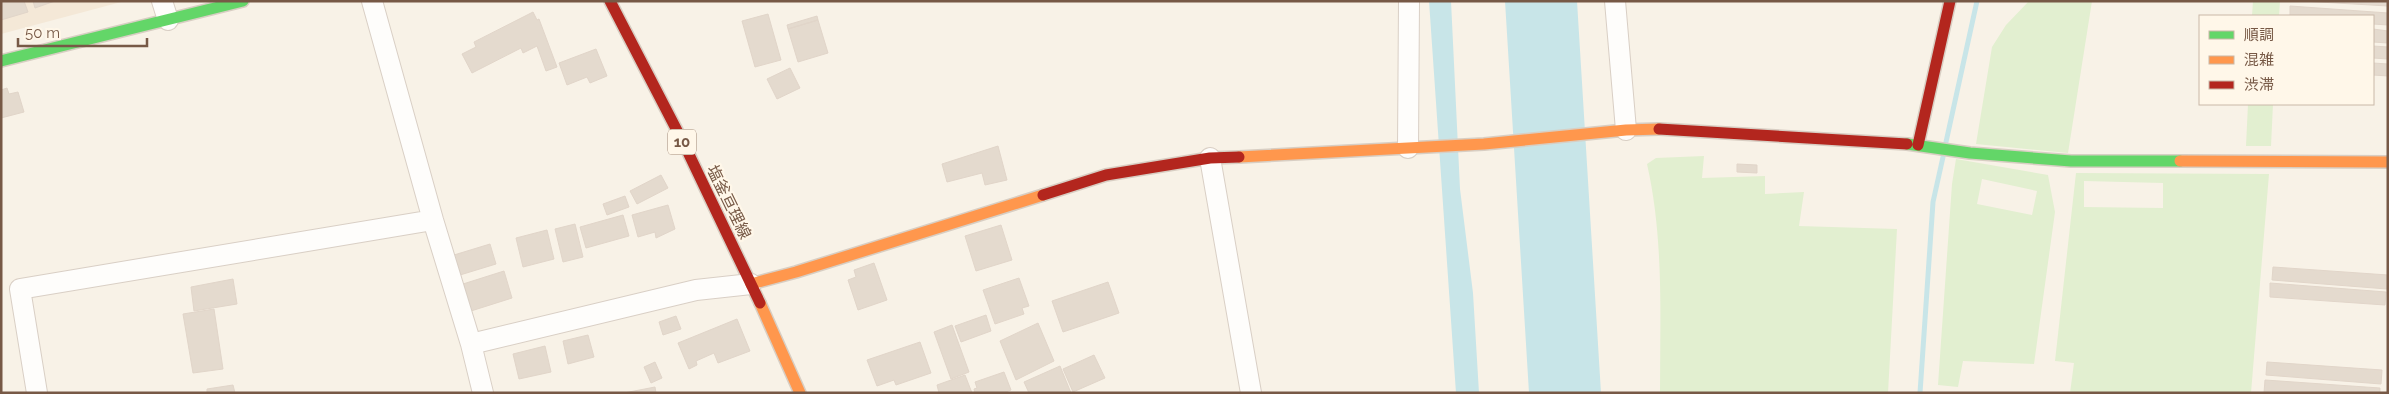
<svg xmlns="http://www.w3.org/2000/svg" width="2389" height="394" font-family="Raleway,'Noto Sans JP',sans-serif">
	<rect width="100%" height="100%" fill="#f8f2e7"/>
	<path fill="#f4e8d7" d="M1,1h124l-124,33z"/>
	<path fill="#e2efd0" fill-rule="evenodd" d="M2029,1h63l-24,152 -92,-9 16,-97 14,-22z
		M2253,1h27l-1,15h-27z
		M2248,104h25l-2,42h-25z
		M1704,156l-2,22 63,-2v18l39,-2 -5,34 98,3 -9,164h-228c0,-77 4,-154 -13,-229l9,-6z
		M1956,159l92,16 7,37 -21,152 -71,-3 -5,26 -20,-2 14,-201zM1982,179l55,12 -5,24 -55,-11z
		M2076,173l193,1 -18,219h-181l4,-30 -19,-2zM2084,181l79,2v25l-79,-1z"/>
	<path fill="#c8e5e8" d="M1429,1h22l9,188 13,104 6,100h-23z
		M1505,1h72l24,392h-72z"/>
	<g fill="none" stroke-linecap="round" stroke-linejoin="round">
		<path stroke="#c8e5e8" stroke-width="5" d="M1946,142l31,-141
			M1920,393l13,-191 10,-45"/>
	</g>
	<path fill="#e4dace" stroke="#e1d5c9" d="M1,1h23l4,11 -27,8z
		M33,1h22l-20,7z
		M2302,1h86v5z
		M2290,6l98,7v12l-15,-1v-8h-83z
		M533,12l4,8 2,-1 18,48 -11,4 -9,-25 -14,7 -2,-5 -49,25 -10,-19 14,-7 -2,-5z
		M768,14l13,46 -26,7 -13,-46z
		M817,16l1,4 -30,9 -1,-4z
		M818,20l10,33 -30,9 -10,-33z
		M2373,29l15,2v12l-15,-1z
		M2373,46l15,1v12l-15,-1z
		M596,49l11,27 -17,7 -3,-6 -20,8 -8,-22z
		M2373,63l15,1v12l-15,-1z
		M790,68l10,20 -23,11 -10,-20z
		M7,88l2,6 9,-2 6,20 -23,6v-28z
		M998,146l9,34 -22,5 -3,-12 -35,9 -5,-18z
		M1737,164l20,1v8l-20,-1z
		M661,175l7,13 -31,16 -7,-13z
		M625,196l4,11 -22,8 -4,-11z
		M668,205l7,24 -19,9 -1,-6 -17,5 -6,-22z
		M623,215l6,21 -43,12 -6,-21z
		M575,224l8,33 -20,5 -8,-33z
		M1001,225l11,35 -36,11 -11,-35z
		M547,230l7,29 -31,8 -7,-29z
		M490,244l6,20 -36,11 -6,-20z
		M874,263l13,37 -29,10 -10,-30 8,-3 -2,-7z
		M2273,267l115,8 -1,14 -115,-9z
		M504,271l8,27 -41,13 -8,-27z
		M1019,278l10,28 -7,2 2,6 -29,10 -12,-34z
		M233,279l4,25 -43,7 -3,-24z
		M1108,282l11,31 -56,19 -11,-31z
		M2270,283l116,9 -1,13 -115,-8z
		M214,309l9,60 -30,4 -10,-59z
		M986,315l5,16 -30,11 -6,-16z
		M676,316l5,13 -18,6 -4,-13z
		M737,319l13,32 -32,12 -4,-10 -18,8 1,4 -8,4 -11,-26z
		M1038,323l16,38 -38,19 -16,-39z
		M952,325l17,47 -18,7 -17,-47z
		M588,335l6,22 -26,7 -5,-23z
		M920,342l11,31 -35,12 -2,-5 -17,6 -10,-26z
		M545,346l6,26 -32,7 -6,-25z
		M1094,355l11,23 -32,14 -10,-23z
		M655,362l7,16 -11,5 -7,-16z
		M2267,362l115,8 -1,14 -115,-9z
		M1060,366l11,27h-42l-5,-11z
		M1004,372l7,18 -8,3h-28l-1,-4 3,-1 -2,-6z
		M965,375l7,18h-33l-2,-8z
		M2265,380l115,8v5h-116z
		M233,385l2,8h-28v-4z
		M655,387l1,6h-32z"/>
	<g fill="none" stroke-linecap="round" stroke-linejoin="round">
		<defs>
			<path id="street" d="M162,1l6,19
				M372,1l61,219 38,124 12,49
				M1615,1l11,129
				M1408,148l1,-147
				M1210,158l41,235
				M471,344l225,-54 55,-6
				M37,393l-17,-104 413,-69"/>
			<path id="fast" d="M1,61l242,-60
				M1907,144l63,9 101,8h109"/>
			<path id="slow" d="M1239,157l245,-13 142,-14 33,-1
				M2180,161l208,1
				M751,284l45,-12 247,-77
				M760,303l40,90"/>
			<path id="jam" d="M610,1l75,145 75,157
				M1659,129l248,15
				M1918,145l32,-144
				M1043,195l63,-20 104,-17 29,-1"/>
		</defs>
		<use href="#street" stroke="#d9cfc5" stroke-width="22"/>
		<use href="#fast" stroke="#d8cec3" stroke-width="14"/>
		<use href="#slow" stroke="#d8cec3" stroke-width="14"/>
		<use href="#jam" stroke="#d8cec3" stroke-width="14"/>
		<use href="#street" stroke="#fefdfb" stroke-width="20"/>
		<use href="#fast" stroke="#63d668" stroke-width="11"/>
		<use href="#slow" stroke="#ff974d" stroke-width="11"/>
		<use href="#jam" stroke="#b3261e" stroke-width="11"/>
	</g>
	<g text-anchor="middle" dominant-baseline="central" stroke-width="4.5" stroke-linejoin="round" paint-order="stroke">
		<rect fill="#fff7e9" stroke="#a08877" stroke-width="1" x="668" y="129.5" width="28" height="25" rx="4"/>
		<g font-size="15" font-weight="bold" fill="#775946">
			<text x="682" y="142">10</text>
		</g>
		<g font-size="16" fill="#775946" stroke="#fff7e9">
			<text transform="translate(729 202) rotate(64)">塩釜亘理線</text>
		</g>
	</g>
	<rect width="2389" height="394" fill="none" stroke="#775946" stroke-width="5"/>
	<rect x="2199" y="15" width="175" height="90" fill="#fff7e9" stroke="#c9b8a8"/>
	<rect x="2209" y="31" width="25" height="8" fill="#63d668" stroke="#c9b8a8"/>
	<text x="2244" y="40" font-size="15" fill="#775946">順調</text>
	<rect x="2209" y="56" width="25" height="8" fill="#ff974d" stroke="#c9b8a8"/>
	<text x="2244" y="65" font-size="15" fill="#775946">混雑</text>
	<rect x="2209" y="81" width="25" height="8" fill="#b3261e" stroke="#c9b8a8"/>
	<text x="2244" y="90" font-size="15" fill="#775946">渋滞</text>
	<path d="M18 38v8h129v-8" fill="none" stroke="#775946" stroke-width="2.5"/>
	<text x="25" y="38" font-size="15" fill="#775946" stroke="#fff7e9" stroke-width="4" paint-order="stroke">50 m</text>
</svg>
